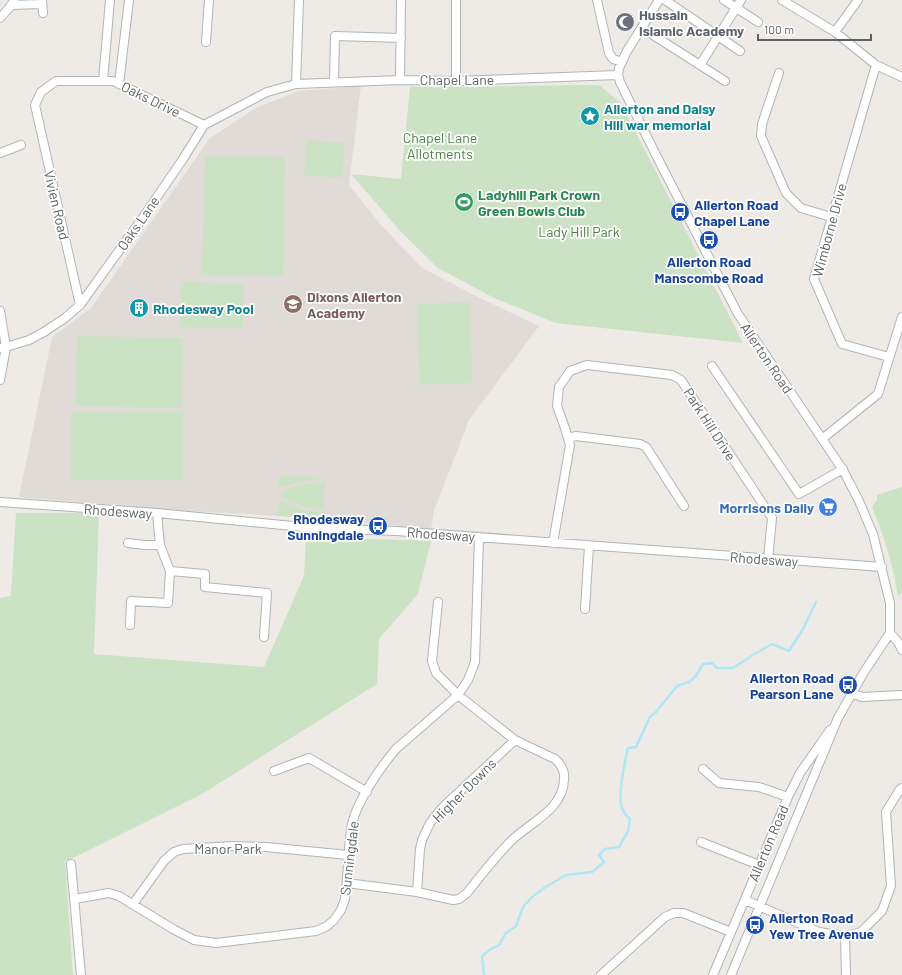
<svg xmlns="http://www.w3.org/2000/svg" width="902" height="975" font-family="Barlow,sans-serif">
	<rect width="100%" height="100%" fill="#eeeae6"/>
	<path fill="#e0dbd7" d="M361,86l-12,99 32,40 41,43 62,32 55,26 -70,94 -35,91 -3,18 -111,-11 -132,-7 -169,-14 33,-160 39,-29 119,-170 46,-30 42,-17z"/>
	<path fill="#cce2c5" d="M599,85l22,18 122,240 -187,-20 -62,-25 -56,-30 -37,-36 -50,-58 50,5 9,-92z
		M307,140l38,3 -3,35 -38,-3z
		M205,155l80,2 -2,119 -81,-1z
		M181,282l63,2 -1,44 -63,-1z
		M470,302l2,81 -52,2 -3,-81z
		M77,336l106,2 -1,70 -106,-2z
		M71,412h112v68h-112z
		M279,475l41,2 -2,2 -16,2 -23,7 -1,-1z
		M325,482l-1,28c-15,-3 -30,-4 -43,-14l1,-3 10,-6 9,-2z
		M902,487v106l-4,3c-5,-31 -14,-60 -26,-89l3,-5 2,-1v-6z
		M281,501l21,9 20,3 2,2v3l-47,-2 1,-12z
		M16,513h83l-5,141 170,13 40,-91 2,-39 125,4 -13,53 -39,45 -2,45 -175,110 -137,68 8,113h-73v-377l11,-2z"/>
	<g fill="none" stroke-linecap="round" stroke-linejoin="round">
		<path stroke="#afe7f5" stroke-width="2.5" d="M484,975l-2,-19 9,-7 8,-4 7,-12 10,-7 7,-19 9,-10 12,-9 22,-13 26,-3 12,-10 -5,-7 6,-6 14,-2 9,-16 2,-12c-2,-2 -5,-4 -6,-7 -9,-11 1,-51 4,-64l8,-1 14,-30 6,-5 21,-26 12,-4 7,-6 7,-12 9,-1 5,5h16l20,-13 19,-11 17,7 14,-22 13,-27"/>
		<defs>
			<path id="minor" d="M42,0l1,13
				M456,0v81
				M597,0l12,53 4,6 9,3
				M659,0l-32,51 -8,17 -1,7 2,7 36,73 82,159 105,156 16,31 14,33 17,69v30l-26,39 -26,46 -107,257
				M665,0l75,51
				M724,0l34,22
				M782,0l53,32 41,33 26,12
				M11,5l31,-1
				M0,18l10,-11 4,-6
				M642,28l83,53
				M835,32l23,-32
				M206,42l3,-42
				M700,65l41,-65
				M876,65l-62,214 28,65 47,13
				M779,73l-17,51 -1,12 25,57 15,15 30,9
				M400,80l1,-80
				M103,81l7,-81
				M334,82l1,-46 66,2
				M119,84l10,-84
				M296,84l3,-84
				M0,153l21,-8
				M80,305l-45,-200 6,-13 15,-11h57l91,44
				M0,311l6,36 -6,1
				M712,366l87,128 44,-25
				M0,380l6,-33 23,-7 15,-8 21,-14 15,-13 64,-89 39,-57 21,-34 63,-33 29,-8 104,-4 56,1 162,-6
				M568,438l8,-2 64,8 6,3 38,59
				M822,439l56,-45 24,-77
				M0,502l157,11 157,15 83,3 485,36
				M128,543l17,2h15
				M553,543l17,-98 -5,-17 -8,-22 2,-19 11,-16 17,-6 85,10 9,5 91,138 -4,41
				M170,571l35,3v13l62,6 -3,44
				M585,609l4,-63
				M130,625l1,-24 37,2 2,-32 -10,-26 -3,-32
				M890,633l8,9 4,8
				M852,693l10,4 40,-2
				M703,769l16,14 40,4 29,10
				M274,771l35,-13 58,34
				M701,842l58,23
				M71,864l10,111
				M347,883l70,9 36,8 6,-1 8,-6c14,-18 28,-36 44,-52 18,-18 52,-31 53,-61 1,-8 -2,-15 -9,-21l-40,-19 -57,-45 -22,-22 -4,-12 6,-59
				M417,892l3,-43 2,-9 8,-17 13,-16 72,-67
				M74,899l35,-6 10,3 54,33 21,11 22,3 100,-12 11,-5 7,-6 7,-10 4,-11c3,-23 3,-47 6,-70 4,-26 29,-61 45,-80l62,-54 10,-15 7,-18 4,-125
				M745,900l74,32 26,4 16,-4 21,-21 9,-25 -5,-74 14,-23 2,-1
				M133,904l31,-43 10,-9 9,-3 50,-3 33,1 82,8
				M845,936l1,39
				M601,975l64,-58 9,-4h9l48,19
				M713,975l75,-178 12,-24 30,-43"/>
		</defs>
		<use href="#minor" stroke="#b1b4b6" stroke-width="10"/>
		<use href="#minor" stroke="#fff" stroke-width="8"/>
	</g>
	<defs>
		<symbol id="mosque-disc" viewBox="-11 -11 22 22"><circle r="9.5" fill="#6b7280" stroke="#fff"/><path d="M3.5-4.9A6 6 0 1 0 3.5 4.9A5 5 0 1 1 3.5-4.9Z" fill="#fff"/></symbol>
		<symbol id="sight-disc" viewBox="-11 -11 22 22"><circle r="9.5" fill="#0f9aa8" stroke="#fff"/><path d="M0-6L1.8-2.2L6-1.7L2.9 1.2L3.7 5.4L0 3.3L-3.7 5.4L-2.9 1.2L-6-1.7L-1.8-2.2Z" fill="#fff"/></symbol>
		<symbol id="stadium-disc" viewBox="-11 -11 22 22"><circle r="9.5" fill="#2e9e5b" stroke="#fff"/><path d="M0-5a6.5 5 0 1 0 0 10a6.5 5 0 1 0 0-10ZM-3.5-1.8h7v3.6h-7Z" fill="#fff"/></symbol>
		<symbol id="bus-disc" viewBox="-11 -11 22 22"><circle r="9.5" fill="#1a4fb4" stroke="#fff"/><path d="M-5-6H5V4H4V6H2V4H-2V6H-4V4H-5ZM-3.5-4V0h7V-4ZM-3.5 1.2v1.5H-2V1.2ZM2 1.2v1.5H3.5V1.2Z" fill="#fff"/></symbol>
		<symbol id="school-disc" viewBox="-11 -11 22 22"><circle r="9.5" fill="#8d6e63" stroke="#fff"/><path d="M0-5L7-2L0 1L-7-2ZM-4 1L0 2.5L4 1V4Q0 6-4 4Z" fill="#fff"/></symbol>
		<symbol id="building-disc" viewBox="-11 -11 22 22"><circle r="9.5" fill="#0f9aa8" stroke="#fff"/><path d="M-4-6H4V6H1V3H-1V6H-4ZM-2.5-4.3h1.7v1.8h-1.7ZM.8-4.3h1.7v1.8H.8ZM-2.5-1h1.7V.8h-1.7ZM.8-1h1.7V.8H.8Z" fill="#fff"/></symbol>
		<symbol id="supermarket-disc" viewBox="-11 -11 22 22"><circle r="9.5" fill="#3f7fe0" stroke="#fff"/><path d="M-6-5.5h2.5l.6 2H6L4.5 2H-2.5L-4.4-4H-6ZM-1.5 3.2a1.3 1.3 0 1 0 .1 0ZM3 3.2a1.3 1.3 0 1 0 .1 0Z" fill="#fff"/></symbol>
	</defs>
	<g fill-rule="evenodd">
		<use href="#mosque-disc" x="614" y="11" width="22" height="22"/>
		<use href="#sight-disc" x="579" y="105" width="22" height="22"/>
		<use href="#stadium-disc" x="453" y="191" width="22" height="22"/>
		<use href="#bus-disc" x="669" y="201" width="22" height="22"/>
		<use href="#bus-disc" x="698" y="229" width="22" height="22"/>
		<use href="#school-disc" x="282" y="293" width="22" height="22"/>
		<use href="#building-disc" x="128" y="297" width="22" height="22"/>
		<use href="#supermarket-disc" x="817" y="496" width="22" height="22"/>
		<use href="#bus-disc" x="367" y="515" width="22" height="22"/>
		<use href="#bus-disc" x="837" y="674" width="22" height="22"/>
		<use href="#bus-disc" x="744" y="914" width="22" height="22"/>
	</g>
	<g text-anchor="middle" dominant-baseline="central" stroke-width="3.5" stroke-linejoin="round" paint-order="stroke">
		<g font-size="14" font-weight="bold" fill="#5b616d" stroke="#fff" text-anchor="start">
			<text x="639" y="14">Hussain<tspan x="639" dy="16">Islamic Academy</tspan></text>
		</g>
		<g font-size="14" fill="#5d6264" stroke="#fff">
			<text x="457" y="79">Chapel Lane</text>
			<text transform="translate(151 99) rotate(26)">Oaks Drive</text>
			<text transform="translate(57 205) rotate(77)">Vivien Road</text>
			<text transform="translate(138 223) rotate(-55)">Oaks Lane</text>
			<text transform="translate(829 230) rotate(-75)">Wimborne Drive</text>
			<text transform="translate(767 358) rotate(56)">Allerton Road</text>
			<text transform="translate(710 424) rotate(57)">Park Hill Drive</text>
			<text transform="translate(118 511) rotate(4)">Rhodesway</text>
			<text transform="translate(441 534) rotate(4)">Rhodesway</text>
			<text transform="translate(764 559) rotate(4)">Rhodesway</text>
			<text transform="translate(464 790) rotate(-45)">Higher Downs</text>
			<text transform="translate(768 843) rotate(-67)">Allerton Road</text>
			<text x="228" y="848">Manor Park</text>
			<text transform="translate(349 858) rotate(-83)">Sunningdale</text>
		</g>
		<g font-size="14" font-weight="bold" fill="#0d838f" stroke="#fff" text-anchor="start">
			<text x="604" y="108">Allerton and Daisy<tspan x="604" dy="16">Hill war memorial</tspan></text>
			<text x="153" y="308">Rhodesway Pool</text>
		</g>
		<g font-size="14" fill="#4c8040" stroke="#fff">
			<text x="440" y="137">Chapel Lane<tspan x="440" dy="16">Allotments</tspan></text>
			<text x="579" y="231">Lady Hill Park</text>
		</g>
		<g font-size="14" font-weight="bold" fill="#27864d" stroke="#fff" text-anchor="start">
			<text x="478" y="194">Ladyhill Park Crown<tspan x="478" dy="16">Green Bowls Club</tspan></text>
		</g>
		<g font-size="14" font-weight="bold" fill="#164399" stroke="#fff" text-anchor="start">
			<text x="694" y="204">Allerton Road<tspan x="694" dy="16">Chapel Lane</tspan></text>
			<text x="709" y="261" text-anchor="middle">Allerton Road<tspan x="709" dy="16">Manscombe Road</tspan></text>
			<text x="364" y="518" text-anchor="end">Rhodesway<tspan x="364" dy="16">Sunningdale</tspan></text>
			<text x="834" y="677" text-anchor="end">Allerton Road<tspan x="834" dy="16">Pearson Lane</tspan></text>
			<text x="769" y="917">Allerton Road<tspan x="769" dy="16">Yew Tree Avenue</tspan></text>
		</g>
		<g font-size="14" font-weight="bold" fill="#785e54" stroke="#fff" text-anchor="start">
			<text x="307" y="296">Dixons Allerton<tspan x="307" dy="16">Academy</tspan></text>
		</g>
		<g font-size="14" font-weight="bold" fill="#366cbe" stroke="#fff" text-anchor="end">
			<text x="814" y="507">Morrisons Daily</text>
		</g>
	</g>
	<path d="M758 34v6h113v-6" fill="none" stroke="#5d6264" stroke-width="2"/>
	<text x="764" y="34" font-size="12" fill="#5d6264" stroke="#ffffff" stroke-width="3" paint-order="stroke">100 m</text>
</svg>
